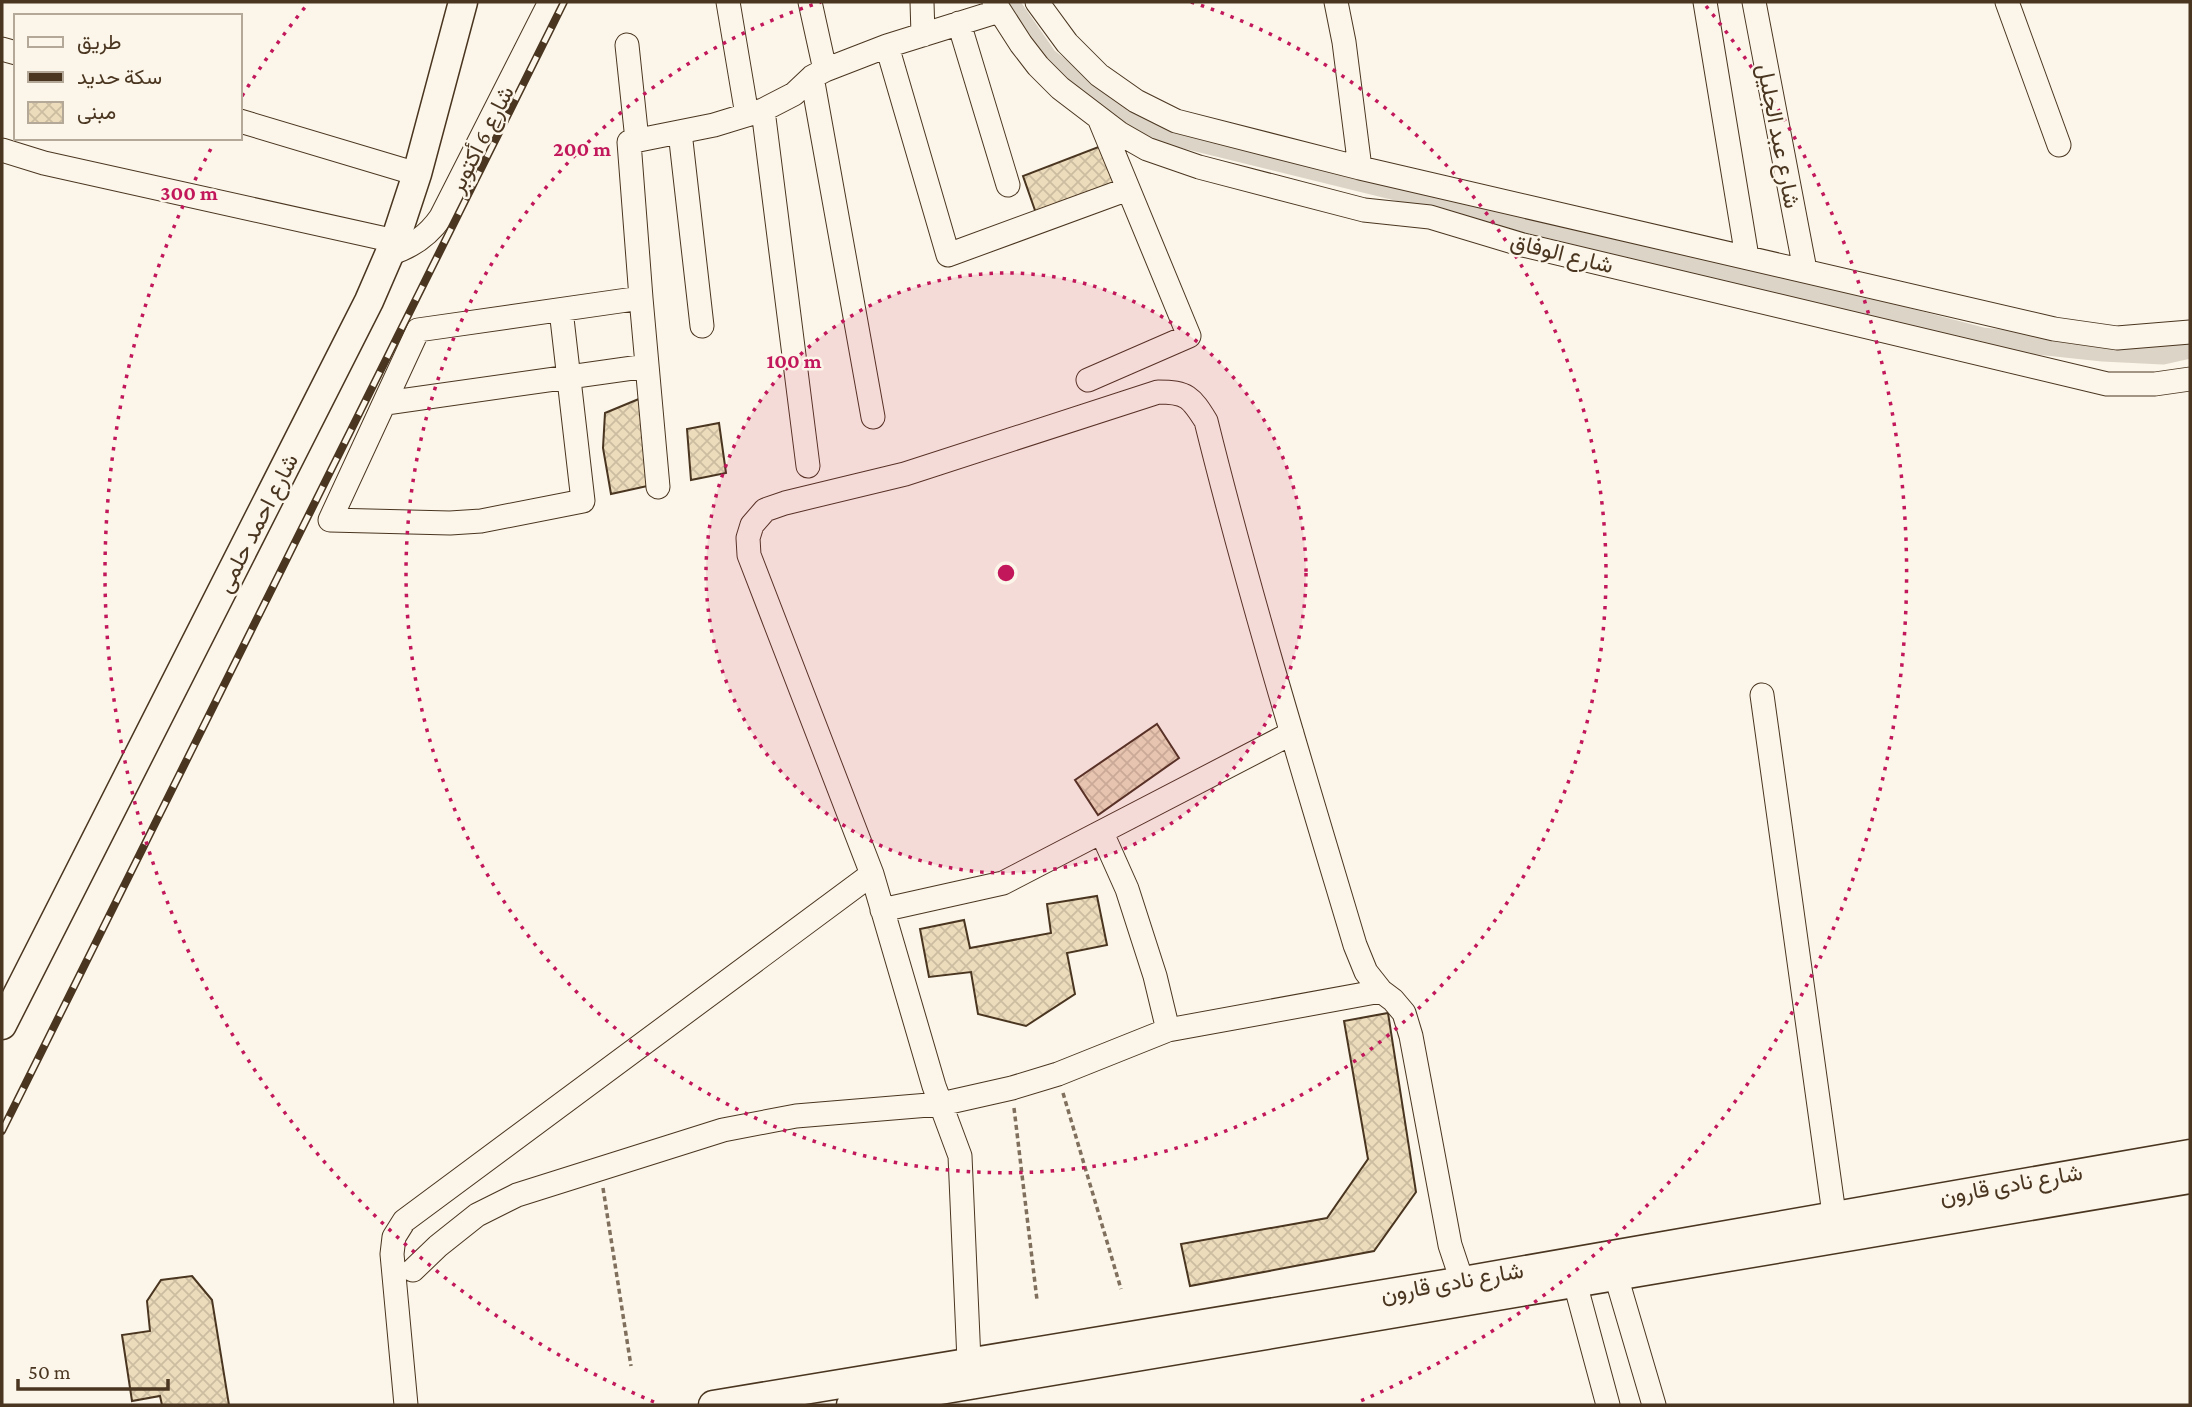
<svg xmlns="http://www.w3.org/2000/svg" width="2192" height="1407" font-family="'Crimson Pro',Vazirmatn,serif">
	<defs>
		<pattern id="building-cross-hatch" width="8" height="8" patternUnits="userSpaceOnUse" patternTransform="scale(1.75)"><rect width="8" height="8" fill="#ecdcbc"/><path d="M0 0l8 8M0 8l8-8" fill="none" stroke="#ccbda1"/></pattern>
	</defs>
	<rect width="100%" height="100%" fill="#fbf6e9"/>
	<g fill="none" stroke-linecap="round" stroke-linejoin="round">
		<path stroke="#dcd4c6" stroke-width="21" d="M1008,2l39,56 89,68 614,151 232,61 121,13 60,3 27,-6"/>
	</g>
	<path fill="url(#building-cross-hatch)" stroke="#4a3520" stroke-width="2" d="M1101,146l15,43 -78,30 -15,-43z
		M646,396l6,89 -41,9 -8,-46 2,-35z
		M719,423l7,50 -35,7 -4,-51z
		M1157,724l22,34 -81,57 -23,-35z
		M1097,896l10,49 -40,8 8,41 -49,32 -48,-12 -7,-42 -42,5 -9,-48 44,-9 6,28 81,-15 -4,-29z
		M1388,1013l28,179 -42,59 -184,35 -9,-42 146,-26 41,-59 -24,-138z
		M192,1276l20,24 17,105h-67l-2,-9 -28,5 -10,-66 28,-4 -3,-30 14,-21z"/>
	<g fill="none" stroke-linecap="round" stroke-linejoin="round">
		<defs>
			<path id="minor" d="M728,2l19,113
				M810,2l15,68
				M922,2l1,33
				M994,2l27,42 17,22 22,22 59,45 28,16 52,18 165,43 66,7 93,28 584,139h48l35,-5
				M1037,2l30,41 32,32 37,26 40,20 184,47 694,161 63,9 73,-6
				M1336,2l8,40 16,126
				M1705,2l42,255
				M1754,2l51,268
				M2007,2l52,143
				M959,23l49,162
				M627,45l10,95
				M887,46l61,209 180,-66
				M2,49l14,4
				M812,77l61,340
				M240,121l177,53
				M680,132l22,194
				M2,150l42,13 351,78
				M389,254c23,-7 39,-18 52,-37l109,-215
				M561,310l22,191 -102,20 -31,2 -120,-3 88,-190 223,-32
				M1088,380l101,-44 -90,-218
				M386,403l261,-37
				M808,466l-45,-356 31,-16 18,-17 13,-7 62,-24 112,-35
				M658,487l-17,-189 -12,-156 85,-17 49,-15
				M1762,695l72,519
				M1102,833l25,56 28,87 13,54
				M882,910l121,-27 289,-150
				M413,1270l25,-24 39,-31 40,-20 206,-65 73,-14 145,-12 71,-16 46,-14 110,-44 213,-39
				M1616,1276l38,129
				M1575,1283l33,122
				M969,1361l-9,-205 -26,-70 -62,-212 -123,-319 -1,-17 4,-13 13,-15 20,-7 120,-29 253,-82c29,0 33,5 48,29 44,177 97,350 149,524l11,27 15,19 12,9 11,13 7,23 39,209 12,36
				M406,1405l-14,-151 2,-17 10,-16 468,-347"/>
			<path id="major" d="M2,1025l367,-724 26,-60 22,-67 46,-172
				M713,1405c250,-43 500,-81 750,-124 243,-42 485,-86 727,-127
				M851,1405l1339,-226"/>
		</defs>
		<use href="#minor" stroke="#4a3520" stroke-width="25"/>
		<use href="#major" stroke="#4a3520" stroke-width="31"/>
		<path stroke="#7f6f5c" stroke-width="3.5" stroke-dasharray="5 3.5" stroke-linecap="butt" d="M1063,1093l58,196
			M1014,1108l23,192
			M603,1188l28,178"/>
		<use href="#minor" stroke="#fbf6e9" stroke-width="23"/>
		<use href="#major" stroke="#fbf6e9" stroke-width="28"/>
		<defs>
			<path id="rail" d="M2,1131l562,-1129"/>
		</defs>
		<use href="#rail" stroke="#4a3520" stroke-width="8"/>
		<use href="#rail" stroke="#fbf6e9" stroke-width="5" stroke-dasharray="16" stroke-linecap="butt"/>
	</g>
	<circle cx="1006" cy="573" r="300" fill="#c2185b" fill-opacity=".12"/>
	<g fill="none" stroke="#c2185b" stroke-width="3.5" stroke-dasharray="3.5 7">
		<circle cx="1006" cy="573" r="300"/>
		<path d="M1191 2A600 600 0 1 1 821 2"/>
		<path d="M654 1402A901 901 0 0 1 214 143M242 96A901 901 0 0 1 306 6M1706 6A901 901 0 0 1 1358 1402"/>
	</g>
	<g text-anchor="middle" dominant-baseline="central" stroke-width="5" stroke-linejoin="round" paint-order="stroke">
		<g font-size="23" fill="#4a3520" stroke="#fbf6e9">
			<text transform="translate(1779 136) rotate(79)">شارع عبد الجليل</text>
			<text transform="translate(481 139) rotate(-63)">شارع 6 أكتوبر</text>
			<text transform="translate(1562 253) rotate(14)">شارع الوفاق</text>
			<text transform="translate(257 523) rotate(-63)">شارع احمد حلمى</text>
			<text transform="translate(2011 1184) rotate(-10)">شارع نادى قارون</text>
			<text transform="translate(1452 1282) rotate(-10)">شارع نادى قارون</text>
		</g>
	</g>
	<circle cx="1006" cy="573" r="10" fill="#c2185b" stroke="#fbf6e9" stroke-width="3.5"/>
	<g font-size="21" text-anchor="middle" font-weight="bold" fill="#c2185b" stroke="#fbf6e9" stroke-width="5" stroke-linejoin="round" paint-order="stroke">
		<text x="582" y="156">200 m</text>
		<text x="189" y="200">300 m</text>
		<text x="794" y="368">100 m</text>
	</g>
	<rect width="2192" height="1407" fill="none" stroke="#4a3520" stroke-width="7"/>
	<rect x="14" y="14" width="228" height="126" fill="#fbf6e9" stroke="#b4a999" stroke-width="2"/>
	<rect x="28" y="37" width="35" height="10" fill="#fbf6e9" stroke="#b4a999" stroke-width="2"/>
	<text x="77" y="49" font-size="21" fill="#4a3520">طريق</text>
	<rect x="28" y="72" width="35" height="10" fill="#4a3520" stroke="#b4a999" stroke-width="2"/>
	<text x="77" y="84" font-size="21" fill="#4a3520">سكة حديد</text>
	<rect x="28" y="102" width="35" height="21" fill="url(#building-cross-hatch)" stroke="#b4a999" stroke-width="2"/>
	<text x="77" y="119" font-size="21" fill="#4a3520">مبنى</text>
	<path d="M18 1379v10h150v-10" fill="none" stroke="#4a3520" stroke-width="3.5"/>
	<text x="28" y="1379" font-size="21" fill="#4a3520" stroke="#fbf6e9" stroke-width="5" paint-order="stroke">50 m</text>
</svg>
